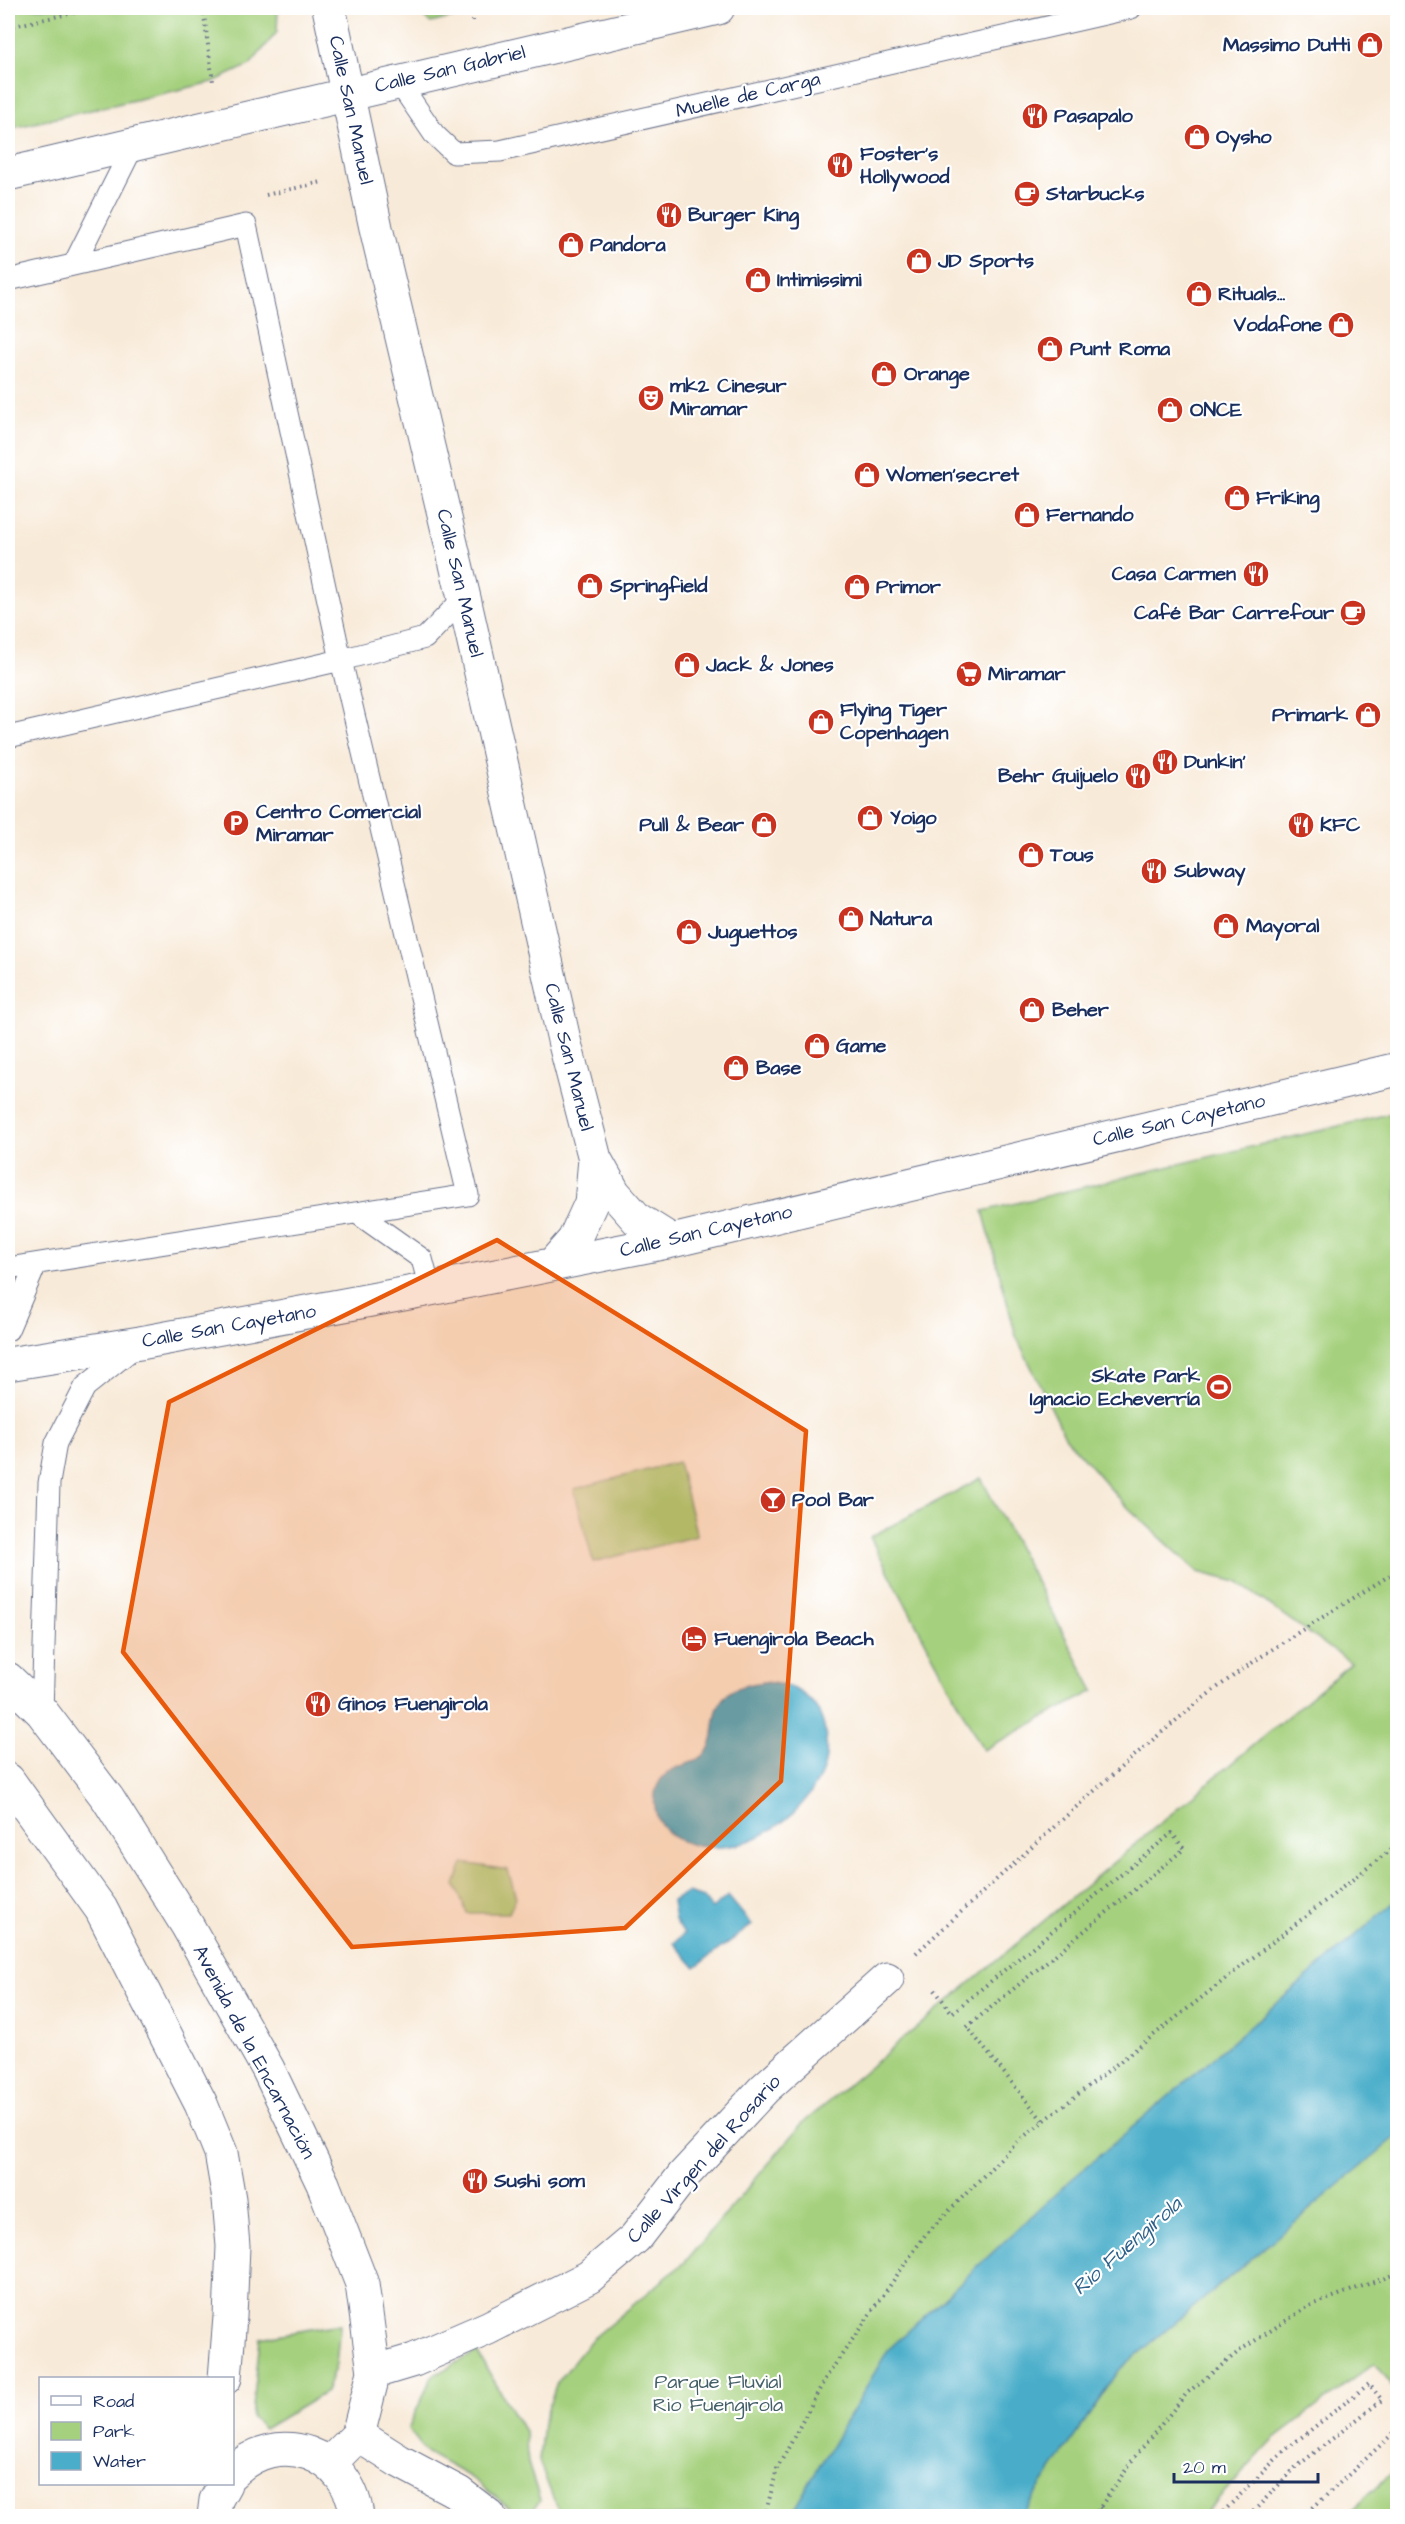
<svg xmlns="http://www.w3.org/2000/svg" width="1405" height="2524" font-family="'Architects Daughter',sans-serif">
	<rect width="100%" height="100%" fill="#fff"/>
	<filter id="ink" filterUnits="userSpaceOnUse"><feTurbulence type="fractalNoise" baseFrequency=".0167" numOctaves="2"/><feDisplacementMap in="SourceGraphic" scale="12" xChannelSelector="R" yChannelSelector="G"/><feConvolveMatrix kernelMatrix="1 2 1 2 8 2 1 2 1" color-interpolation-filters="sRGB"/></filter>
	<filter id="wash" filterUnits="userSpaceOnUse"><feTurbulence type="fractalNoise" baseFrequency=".008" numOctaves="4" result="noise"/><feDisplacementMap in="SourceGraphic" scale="24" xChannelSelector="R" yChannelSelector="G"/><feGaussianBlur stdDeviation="1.35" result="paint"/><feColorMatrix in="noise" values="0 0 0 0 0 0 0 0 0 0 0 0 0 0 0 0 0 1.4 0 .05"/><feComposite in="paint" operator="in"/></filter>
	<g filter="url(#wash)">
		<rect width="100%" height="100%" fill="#f8ead8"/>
		<path fill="#a5d07d" stroke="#60806e" stroke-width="1.5" d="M8,8h270l-1,24 -27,33 -37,17 -205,47z
			M411,8h78l-58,15z
			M1397,1112v788l-333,286 -176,164 -98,166h-227l-10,-18 -14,-37 4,-38 14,-40 34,-43 94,-78 118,-139 548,-460 -114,-81 -39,-10 -75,-69 -57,-65 -50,-102 -33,-125z
			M678,1462l19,74 -104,26 -19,-73z
			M981,1478l113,213 -111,59 -113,-213z
			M463,1863l45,7 8,28 -7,15h-42l-12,-28z
			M1397,2136v257l-23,-30 -100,76 -72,77h-181l99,-147z
			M340,2324l-4,41 -10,27 -62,37 -12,-11 8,-80z
			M477,2352l48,81 3,30 12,37 -11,16h-9l-50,-39 -43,-24 -19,-24 24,-53z
			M1397,2468v48h-52z"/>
		<path fill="#4aadc9" stroke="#326e94" stroke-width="1.5" d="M764,1682c37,3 59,20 62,58 1,11 0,25 -5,35 -21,44 -72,79 -122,71 -10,-1 -25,-7 -33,-15 -13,-13 -16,-40 -3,-54 11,-13 32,-11 43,-24 6,-7 7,-17 8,-26 3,-34 18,-41 50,-45z
			M688,1893l15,5 9,11 16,-13 24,29 -57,42 -21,-24 10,-9 -9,-14 -3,-19z
			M1397,1900v236l-277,233 -99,147h-231l98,-166 176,-164z"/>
	</g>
	<g filter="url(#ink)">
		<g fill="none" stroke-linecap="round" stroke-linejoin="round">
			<defs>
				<path id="lane" d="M398,81l36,53 20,19 46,-2 631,-143
					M74,264l60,-120
					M8,280l238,-55 95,435 127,535 -460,73
					M8,737l333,-77 84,-22 39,-40
					M357,1213l65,46 8,30
					M8,1330l28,-66
					M42,1712l7,-229 7,-40 29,-56 51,-41"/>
				<path id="street" d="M329,8l47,220 88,370 100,442 31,119 19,34 23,26 35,22
					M8,174l710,-166
					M553,1264l21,-24 17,-37 4,-44
					M8,1364l132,-21 290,-54 242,-48 726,-172
					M8,1679l34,33 66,87 79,126 81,144 55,115 39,100 12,88 -16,63 -29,29
					M8,1780l93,129 100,195 20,49 8,46 4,47 -3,71 -5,61
					M374,2372l40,-12 74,-32 101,-51 46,-39 48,-62 81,-87 123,-110
					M358,2435l41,26 60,32 30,23
					M232,2473c46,-47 117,-20 125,43
					M214,2516l2,-16 9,-16"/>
			</defs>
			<use href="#lane" stroke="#687089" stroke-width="23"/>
			<use href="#street" stroke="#687089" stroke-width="35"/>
			<path stroke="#687089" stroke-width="4" stroke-dasharray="1.5 4.5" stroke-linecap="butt" d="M203,8l10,74
				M473,8v13
				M8,27l88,-19
				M266,195l56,-13
				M916,1953c93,-84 183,-170 280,-249 61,-49 135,-91 202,-134
				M935,1990l17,23 220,-180 12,16 -217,178 76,94
				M1100,2507l10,9
				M765,2516l12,-47 48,-90 100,-144 92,-93 381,-298
				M1094,2516l40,-58 53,-65 55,-44 67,-43 89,-33
				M1219,2516l65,-65 85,-67 13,16 -86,67 -47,49
				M1304,2516l94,-87"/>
			<use href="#lane" stroke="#fff" stroke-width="21"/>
			<use href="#street" stroke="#fff" stroke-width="33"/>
		</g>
	</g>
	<path fill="#e8590c" fill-opacity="0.2" stroke="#e8590c" stroke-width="4.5" stroke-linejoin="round" d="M497,1240l309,191 -25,350 -156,147 -273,19 -229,-295 46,-250z"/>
	<defs>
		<symbol id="shop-disc" viewBox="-11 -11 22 22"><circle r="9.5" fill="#c8321e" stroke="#fff"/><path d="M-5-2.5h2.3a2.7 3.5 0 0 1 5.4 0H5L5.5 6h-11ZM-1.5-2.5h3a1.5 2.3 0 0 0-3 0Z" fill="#fff"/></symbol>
		<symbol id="restaurant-disc" viewBox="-11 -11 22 22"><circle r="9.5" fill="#c8321e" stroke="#fff"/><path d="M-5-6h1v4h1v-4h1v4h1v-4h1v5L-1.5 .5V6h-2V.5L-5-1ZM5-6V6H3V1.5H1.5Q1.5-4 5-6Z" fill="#fff"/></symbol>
		<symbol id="cafe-disc" viewBox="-11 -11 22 22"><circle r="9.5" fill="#c8321e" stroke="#fff"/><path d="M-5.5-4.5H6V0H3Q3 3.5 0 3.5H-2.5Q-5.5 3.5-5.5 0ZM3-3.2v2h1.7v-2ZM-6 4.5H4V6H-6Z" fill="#fff"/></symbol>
		<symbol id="theatre-disc" viewBox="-11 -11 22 22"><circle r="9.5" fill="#c8321e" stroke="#fff"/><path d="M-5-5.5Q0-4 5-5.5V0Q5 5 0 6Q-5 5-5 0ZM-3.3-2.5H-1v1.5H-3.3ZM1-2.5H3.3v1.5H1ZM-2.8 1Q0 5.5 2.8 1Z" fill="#fff"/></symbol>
		<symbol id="supermarket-disc" viewBox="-11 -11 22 22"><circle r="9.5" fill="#c8321e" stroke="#fff"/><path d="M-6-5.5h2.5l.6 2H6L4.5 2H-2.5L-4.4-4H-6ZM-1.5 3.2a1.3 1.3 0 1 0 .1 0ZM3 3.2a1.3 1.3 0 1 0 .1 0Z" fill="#fff"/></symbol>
		<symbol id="parking-disc" viewBox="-11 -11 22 22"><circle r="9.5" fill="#c8321e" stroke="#fff"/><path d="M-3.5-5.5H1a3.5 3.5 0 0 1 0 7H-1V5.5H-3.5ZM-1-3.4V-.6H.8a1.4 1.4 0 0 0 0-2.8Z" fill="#fff"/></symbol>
		<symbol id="stadium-disc" viewBox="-11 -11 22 22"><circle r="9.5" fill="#c8321e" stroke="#fff"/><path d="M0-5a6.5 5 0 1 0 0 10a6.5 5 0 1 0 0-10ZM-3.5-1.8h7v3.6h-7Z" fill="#fff"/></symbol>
		<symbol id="bar-disc" viewBox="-11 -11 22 22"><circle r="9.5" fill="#c8321e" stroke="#fff"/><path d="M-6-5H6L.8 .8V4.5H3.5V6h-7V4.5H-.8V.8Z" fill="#fff"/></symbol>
		<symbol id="hotel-disc" viewBox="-11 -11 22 22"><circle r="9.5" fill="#c8321e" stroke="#fff"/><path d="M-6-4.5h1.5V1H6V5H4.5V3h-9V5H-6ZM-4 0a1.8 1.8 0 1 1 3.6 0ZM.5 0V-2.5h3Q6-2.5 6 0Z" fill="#fff"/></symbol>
	</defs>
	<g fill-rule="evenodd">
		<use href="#shop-disc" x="1355" y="30" width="30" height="30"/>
		<use href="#restaurant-disc" x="1020" y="101" width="30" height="30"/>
		<use href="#shop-disc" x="1182" y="122" width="30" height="30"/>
		<use href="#restaurant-disc" x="825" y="150" width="30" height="30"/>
		<use href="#cafe-disc" x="1012" y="179" width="30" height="30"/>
		<use href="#restaurant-disc" x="654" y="200" width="30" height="30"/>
		<use href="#shop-disc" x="556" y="230" width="30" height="30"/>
		<use href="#shop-disc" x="904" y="246" width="30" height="30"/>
		<use href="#shop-disc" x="743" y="265" width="30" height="30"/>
		<use href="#shop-disc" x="1184" y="279" width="30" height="30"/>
		<use href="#shop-disc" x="1326" y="310" width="30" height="30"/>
		<use href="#shop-disc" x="1035" y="334" width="30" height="30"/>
		<use href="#shop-disc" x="869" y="359" width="30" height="30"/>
		<use href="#theatre-disc" x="636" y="383" width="30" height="30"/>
		<use href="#shop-disc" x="1155" y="395" width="30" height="30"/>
		<use href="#shop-disc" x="852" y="460" width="30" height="30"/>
		<use href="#shop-disc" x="1222" y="483" width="30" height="30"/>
		<use href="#shop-disc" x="1012" y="500" width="30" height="30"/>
		<use href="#restaurant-disc" x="1241" y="559" width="30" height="30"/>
		<use href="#shop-disc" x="575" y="571" width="30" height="30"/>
		<use href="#shop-disc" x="842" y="572" width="30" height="30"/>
		<use href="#cafe-disc" x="1338" y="598" width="30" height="30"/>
		<use href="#shop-disc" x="672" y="650" width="30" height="30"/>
		<use href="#supermarket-disc" x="954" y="659" width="30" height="30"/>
		<use href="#shop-disc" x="1353" y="700" width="30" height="30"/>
		<use href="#shop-disc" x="806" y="707" width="30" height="30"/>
		<use href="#restaurant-disc" x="1150" y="747" width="30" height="30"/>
		<use href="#restaurant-disc" x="1123" y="761" width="30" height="30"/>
		<use href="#shop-disc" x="855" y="803" width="30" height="30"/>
		<use href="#parking-disc" x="221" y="808" width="30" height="30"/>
		<use href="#shop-disc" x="749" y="810" width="30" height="30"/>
		<use href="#restaurant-disc" x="1286" y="810" width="30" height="30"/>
		<use href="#shop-disc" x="1016" y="840" width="30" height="30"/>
		<use href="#restaurant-disc" x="1139" y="856" width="30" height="30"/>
		<use href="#shop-disc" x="836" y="904" width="30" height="30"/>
		<use href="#shop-disc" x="1211" y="911" width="30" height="30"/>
		<use href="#shop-disc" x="674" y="917" width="30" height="30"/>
		<use href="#shop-disc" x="1017" y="995" width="30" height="30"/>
		<use href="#shop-disc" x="802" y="1031" width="30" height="30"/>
		<use href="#shop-disc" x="721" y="1053" width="30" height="30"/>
		<use href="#stadium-disc" x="1204" y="1372" width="30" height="30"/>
		<use href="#bar-disc" x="758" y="1485" width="30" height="30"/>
		<use href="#hotel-disc" x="679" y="1624" width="30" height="30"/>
		<use href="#restaurant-disc" x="303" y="1689" width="30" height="30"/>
		<use href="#restaurant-disc" x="460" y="2166" width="30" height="30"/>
	</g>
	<g text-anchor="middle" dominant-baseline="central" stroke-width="4.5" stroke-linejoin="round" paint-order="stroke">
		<g font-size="20" font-weight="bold" fill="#1b2f5e" stroke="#fff" text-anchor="start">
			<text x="1350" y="45" text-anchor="end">Massimo Dutti</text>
			<text x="1054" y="116">Pasapalo</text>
			<text x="1216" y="137">Oysho</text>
			<text x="860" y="154">Foster's<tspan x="860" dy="23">Hollywood</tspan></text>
			<text x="1046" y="194">Starbucks</text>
			<text x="688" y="215">Burger King</text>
			<text x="590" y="245">Pandora</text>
			<text x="938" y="261">JD Sports</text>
			<text x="777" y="280">Intimissimi</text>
			<text x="1218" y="294">Rituals...</text>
			<text x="1322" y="325" text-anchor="end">Vodafone</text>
			<text x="1070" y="349">Punt Roma</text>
			<text x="904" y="374">Orange</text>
			<text x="670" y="386">mk2 Cinesur<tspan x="670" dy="23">Miramar</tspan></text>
			<text x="1190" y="410">ONCE</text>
			<text x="886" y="475">Women'secret</text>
			<text x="1256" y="498">Friking</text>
			<text x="1046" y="515">Fernando</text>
			<text x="1236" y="574" text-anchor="end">Casa Carmen</text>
			<text x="610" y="586">Springfield</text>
			<text x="876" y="587">Primor</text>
			<text x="1334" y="613" text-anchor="end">Café Bar Carrefour</text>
			<text x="706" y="665">Jack &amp; Jones</text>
			<text x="988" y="674">Miramar</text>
			<text x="840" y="710">Flying Tiger<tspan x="840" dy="23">Copenhagen</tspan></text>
			<text x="1348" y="715" text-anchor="end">Primark</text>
			<text x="1184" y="762">Dunkin'</text>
			<text x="1118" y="776" text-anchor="end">Behr Guijuelo</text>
			<text x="256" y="812">Centro Comercial<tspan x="256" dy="23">Miramar</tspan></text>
			<text x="890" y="818">Yoigo</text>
			<text x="744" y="825" text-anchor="end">Pull &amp; Bear</text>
			<text x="1320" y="825">KFC</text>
			<text x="1050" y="855">Tous</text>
			<text x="1174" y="871">Subway</text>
			<text x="870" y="919">Natura</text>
			<text x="1246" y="926">Mayoral</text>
			<text x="708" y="932">Juguettos</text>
			<text x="1052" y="1010">Beher</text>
			<text x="836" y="1046">Game</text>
			<text x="756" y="1068">Base</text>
			<text x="1200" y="1376" text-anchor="end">Skate Park<tspan x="1200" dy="23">Ignacio Echeverría</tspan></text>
			<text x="792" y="1500">Pool Bar</text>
			<text x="714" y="1639">Fuengirola Beach</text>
			<text x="338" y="1704">Ginos Fuengirola</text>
			<text x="494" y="2181">Sushi som</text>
		</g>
		<g font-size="20" fill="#1b2f5e" stroke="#fff">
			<text transform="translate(450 69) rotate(-13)">Calle San Gabriel</text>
			<text transform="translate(748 95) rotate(-13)">Muelle de Carga</text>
			<text transform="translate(351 110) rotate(78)">Calle San Manuel</text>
			<text transform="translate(460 583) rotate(77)">Calle San Manuel</text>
			<text transform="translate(569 1057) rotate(76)">Calle San Manuel</text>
			<text transform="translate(1179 1120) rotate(-13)">Calle San Cayetano</text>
			<text transform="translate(706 1231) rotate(-13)">Calle San Cayetano</text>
			<text transform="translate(229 1326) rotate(-10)">Calle San Cayetano</text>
			<text transform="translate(254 2052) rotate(62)">Avenida de la Encarnación</text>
			<text transform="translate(704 2159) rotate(-48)">Calle Virgen del Rosario</text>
		</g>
		<g font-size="20" fill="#445f67" stroke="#fff">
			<text x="718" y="2382">Parque Fluvial<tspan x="718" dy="23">Rio Fuengirola</tspan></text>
		</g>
		<g font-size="21" font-style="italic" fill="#2e6189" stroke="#fff">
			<text transform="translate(1127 2246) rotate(-41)">Rio Fuengirola</text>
		</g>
	</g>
	<rect width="1405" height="2524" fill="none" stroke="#fff" stroke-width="30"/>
	<rect x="39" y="2377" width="195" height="108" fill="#ffffff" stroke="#a4acbf" stroke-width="1.5"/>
	<rect x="51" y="2396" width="30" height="9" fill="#ffffff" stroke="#a4acbf" stroke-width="1.5"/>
	<text x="93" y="2407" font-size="18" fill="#1b2f5e">Road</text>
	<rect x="51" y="2422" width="30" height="18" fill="#a5d07d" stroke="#a4acbf" stroke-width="1.5"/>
	<text x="93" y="2437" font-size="18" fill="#1b2f5e">Park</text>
	<rect x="51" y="2452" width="30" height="18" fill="#4aadc9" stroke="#a4acbf" stroke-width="1.5"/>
	<text x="93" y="2467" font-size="18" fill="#1b2f5e">Water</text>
	<path d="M1174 2473v9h144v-9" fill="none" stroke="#1b2f5e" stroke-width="3"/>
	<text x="1183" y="2473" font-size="18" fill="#1b2f5e" stroke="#ffffff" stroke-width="4.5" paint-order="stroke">20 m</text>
</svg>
